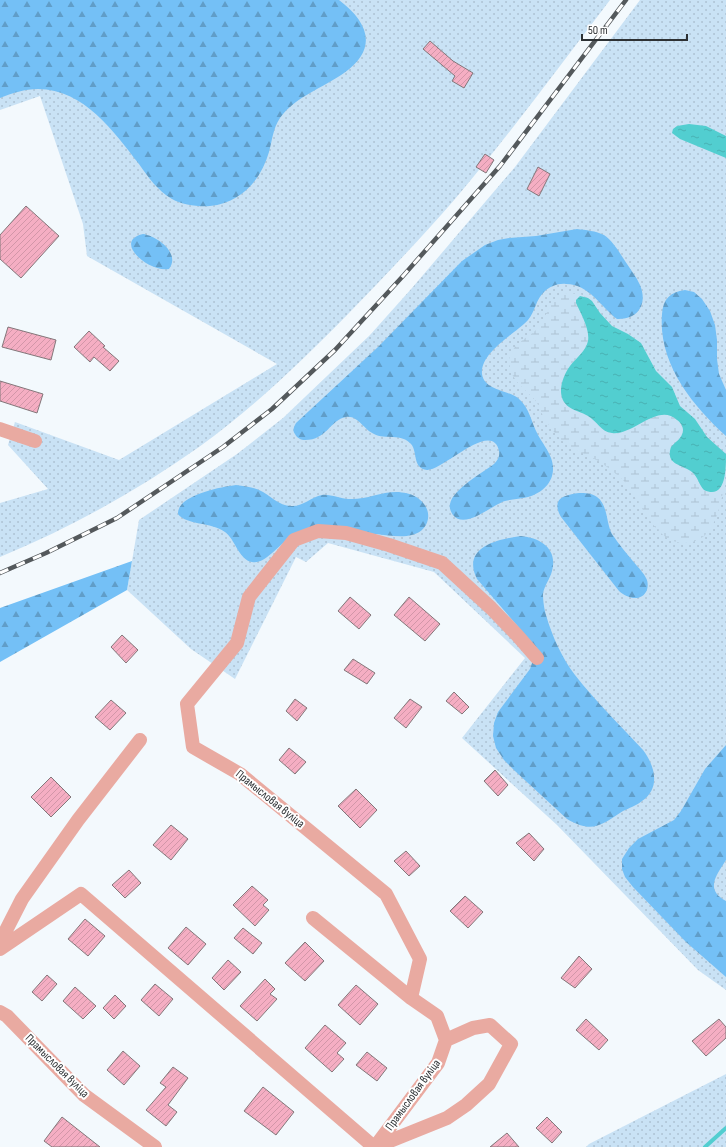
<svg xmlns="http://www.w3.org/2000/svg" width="726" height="1147" font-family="'Sofia Sans Condensed',sans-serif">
	<defs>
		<pattern id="grass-dots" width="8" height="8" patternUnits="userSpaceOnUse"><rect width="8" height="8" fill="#c9e2f5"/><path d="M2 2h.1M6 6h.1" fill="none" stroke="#adc2d3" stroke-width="1.8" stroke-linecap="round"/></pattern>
		<pattern id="forest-firs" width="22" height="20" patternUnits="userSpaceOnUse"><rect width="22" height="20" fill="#74c0f6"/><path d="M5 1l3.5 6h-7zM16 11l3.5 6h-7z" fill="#609dc8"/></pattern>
		<pattern id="wetland-marsh" width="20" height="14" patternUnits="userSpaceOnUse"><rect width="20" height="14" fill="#c9e2f5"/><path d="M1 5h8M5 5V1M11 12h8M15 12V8" fill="none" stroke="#adc2d3"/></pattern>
		<pattern id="water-ripples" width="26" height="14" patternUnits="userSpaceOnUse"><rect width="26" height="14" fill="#52ced0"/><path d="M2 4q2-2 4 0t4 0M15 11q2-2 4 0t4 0" fill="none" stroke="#48b1b3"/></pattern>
		<pattern id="building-hatch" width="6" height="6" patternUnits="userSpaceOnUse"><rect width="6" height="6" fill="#f5aec3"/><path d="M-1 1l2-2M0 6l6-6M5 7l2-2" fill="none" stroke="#d296a8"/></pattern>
	</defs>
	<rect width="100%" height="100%" fill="#f3f9fd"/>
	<path fill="url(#grass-dots)" d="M0,0h610c-51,67 -101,135 -155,199 -34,39 -70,77 -106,114 -47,48 -96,95 -150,134 -62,44 -129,81 -199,110v-54l48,-14 -40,-44 7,-23 104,38 158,-96 -190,-108 -4,-32 -43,-128 -40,14z
		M640,0h86v990l-28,-20 -141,-145 -95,-87 63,-80 -91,-86 -106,-29 -22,19 -10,-5 -61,122 -44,-30 -64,-59 12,-70 98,-66 46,-36 87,-83 42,-47 103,-121z
		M726,1074v73h-140l3,-3z"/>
	<path fill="url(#forest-firs)" d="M0,0h339c29,22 40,48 5,73 -21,15 -48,23 -64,45 -7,10 -8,23 -11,34 -8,28 -28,51 -59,54 -11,1 -28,-1 -38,-7 -14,-8 -24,-22 -33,-35 -25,-32 -55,-75 -101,-75 -13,0 -26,4 -38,9z
		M577,229c9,1 19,2 27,6 9,6 15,17 21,26 5,8 11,15 15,24 8,19 -2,35 -23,34 -16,-12 -28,-35 -51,-35 -7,-1 -16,2 -22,8 -8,7 -9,20 -16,28 -13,14 -48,32 -46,54 2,16 25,16 36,24 12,10 13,24 20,37 4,7 10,15 13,23 7,19 -5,34 -23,39 -7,2 -16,2 -23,4 -13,4 -40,29 -52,14 -2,-3 -4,-7 -3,-11 3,-15 32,-31 44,-40 4,-4 6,-8 5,-13 -7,-32 -56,20 -72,19 -15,-2 -9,-18 -16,-26 -9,-11 -26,-4 -37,-10 -10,-4 -16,-19 -28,-17 -16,3 -19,23 -41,23 -4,0 -8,-2 -10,-6 -3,-4 -1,-7 1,-11l82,-76 84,-86 23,-16 13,-5 11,-2 27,-2z
		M143,234c14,2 38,19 26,35 -20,4 -57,-28 -26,-35z
		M685,290l9,2 8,7 8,12 5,14 2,15v19l2,15 7,16v46c-34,-31 -68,-73 -64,-122 1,-15 8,-22 23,-24z
		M236,485c8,1 16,2 23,5 11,5 20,16 32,16 12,1 20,-9 31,-11 9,-1 18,4 27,4 17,1 33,-8 50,-7 7,1 14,2 20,7 15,11 11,32 -7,36 -11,3 -25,0 -36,-1 -17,-1 -34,1 -51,2 -10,0 -21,-1 -30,1 -15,3 -28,28 -43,25 -13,-2 -17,-23 -27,-30 -14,-10 -39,-7 -47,-18 -1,-19 43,-27 58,-29z
		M579,493c6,0 13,0 18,4 11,8 9,26 15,37 7,11 16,21 25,32 3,3 7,8 9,12 2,3 2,8 1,12 -6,13 -20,8 -28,1l-58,-74c-10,-18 2,-22 18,-24z
		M521,536c20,2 37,13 31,35 -2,8 -8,15 -9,23 0,6 1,15 3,21 6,21 16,43 29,60 21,27 45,50 68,75 12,16 18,38 -1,51 -6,5 -13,7 -19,10 -22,14 -30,23 -56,8l-52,-48 -11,-11 -8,-12 -3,-12 1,-13 4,-11 32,-43 3,-9 -12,-30 -44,-51c-16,-32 21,-40 44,-43z
		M132,561l-5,29 -127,72v-54z
		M726,745v115c-9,15 -22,29 0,41v76l-40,-35 -53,-55 -8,-10 -3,-8v-10l7,-11 9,-9 36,-19 7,-9 24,-42z"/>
	<path fill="url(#wetland-marsh)" d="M565,293l15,1 8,4 -4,-1 -8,7c5,11 17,29 10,42 -4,7 -11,14 -16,20l14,48c15,7 18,22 37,19 15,-7 41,-26 56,-14 4,4 6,8 6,14l-14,19v4l3,5 21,11 5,9 10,11c8,0 13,-1 17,-8 -6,24 -10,59 -41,59 -30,0 -44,-44 -61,-63 -10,-9 -20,-17 -32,-23 -8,-4 -17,-7 -24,-12 -10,-8 -19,-20 -25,-31 -2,-5 -4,-10 -7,-14 -7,-8 -17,-15 -22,-24 -3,-6 -5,-15 -3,-21 5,-12 17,-17 26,-25 13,-12 10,-30 29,-37z"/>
	<path fill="url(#water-ripples)" d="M689,124l17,2 20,10v22l-46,-19 -8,-6 1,-4 4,-3z
		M580,296l8,2 4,3 8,12 12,13 16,8 13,9 15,28 16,16 8,19 15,13 12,18 19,17c0,16 0,46 -22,36 -5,-5 -6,-13 -12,-18 -10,-8 -27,-7 -21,-25 4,-5 12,-9 12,-17 0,-4 -3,-8 -6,-10 -19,-18 -44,16 -65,13 -11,-1 -15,-12 -24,-17 -6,-4 -14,-5 -19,-9 -14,-10 -7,-30 1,-41 6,-8 16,-15 18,-25 2,-12 -7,-27 -12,-38v-3z"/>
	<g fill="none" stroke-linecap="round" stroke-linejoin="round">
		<path stroke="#52ced0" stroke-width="4" d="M705,1147l21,-19"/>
	</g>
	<path fill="url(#building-hatch)" stroke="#83777a" d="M430,41l23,20 20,12 -9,15 -12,-7 3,-5 -32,-27z
		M485,154l9,6 -8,13 -10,-6z
		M538,167l12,7 -11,22 -12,-7z
		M26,206l33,30 -38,42 -21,-19v-24z
		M8,327l48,13 -5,20 -49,-13z
		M89,331l16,15 -2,1 16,14 -9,10 -16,-14 -4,5 -16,-15z
		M0,381l43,13 -6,19 -37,-12z
		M350,597l21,18 -12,14 -21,-18z
		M409,597l31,27 -15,17 -31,-26z
		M122,635l16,15 -12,13 -15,-16z
		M353,659l22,14 -8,11 -23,-14z
		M454,692l15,15 -7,7 -16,-13z
		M295,699l12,9 -10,13 -11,-10z
		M410,699l12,8 -16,21 -12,-10z
		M111,700l15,13 -16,17 -15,-13z
		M289,748l17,14 -11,12 -16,-14z
		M495,770l13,15 -10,11 -14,-15z
		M51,777l20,20 -20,20 -20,-20z
		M356,789l21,21 -17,18 -22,-22z
		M171,825l17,14 -17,21 -18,-15z
		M529,833l15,16 -10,12 -18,-18z
		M406,851l14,15 -11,10 -15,-15z
		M129,870l12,13 -16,15 -13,-13z
		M252,886l16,14 -5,5 6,5 -14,16 -22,-21z
		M465,896l18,16 -15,16 -18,-17z
		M85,919l20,17 -17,20 -20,-17z
		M186,927l20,17 -18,21 -20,-17z
		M243,928l19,15 -9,11 -19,-16z
		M305,942l19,19 -19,20 -20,-18z
		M579,956l13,13 -17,19 -14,-10z
		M228,960l13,12 -17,18 -12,-12z
		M47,975l10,9 -15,17 -10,-9z
		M265,979l10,10 -5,5 7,5 -20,22 -17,-15z
		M155,984l18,15 -14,17 -18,-16z
		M356,985l22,19 -18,21 -22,-20z
		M75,987l21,19 -13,13 -20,-18z
		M115,995l11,11 -12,13 -11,-11z
		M586,1019l22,21 -9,10 -23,-20z
		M719,1019l7,8v11l-20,18 -14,-15z
		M325,1025l21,18 -9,10 7,6 -12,13 -27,-24z
		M123,1051l17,15 -16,19 -17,-15z
		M367,1052l20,16 -10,13 -21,-16z
		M173,1067l15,11 -20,27 9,7 -11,14 -20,-16 20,-23 -6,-4z
		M263,1087l31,25 -18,23 -32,-24z
		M62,1117l38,30h-48l-8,-6z
		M547,1117l15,15 -10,11 -16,-15z
		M507,1133l12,14h-29z"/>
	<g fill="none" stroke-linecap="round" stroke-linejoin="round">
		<path stroke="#e9aaa1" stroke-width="14" d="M0,429l35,12
			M313,918l98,80 26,18 9,24 -8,23 -63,84
			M0,942l22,-43 56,-79 62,-80
			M0,949l81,-55 293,253
			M411,998l9,-39 -34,-65 -146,-120 -47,-27 -6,-43 50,-61 12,-46 45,-57 24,-9 28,2 43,12 53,18 49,45 26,27 20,23
			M0,1012l7,4 77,79 71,52
			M375,1147l72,-29 19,-13 23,-21 22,-40 -21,-19 -17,3 -27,12"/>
		<defs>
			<path id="rail" d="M0,573l46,-20 71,-35 106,-71 49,-38 63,-59 68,-74 97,-110 126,-166"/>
		</defs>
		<use href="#rail" stroke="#54595c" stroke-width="4.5"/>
		<use href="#rail" stroke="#fff" stroke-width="3" stroke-dasharray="9" stroke-linecap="butt"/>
	</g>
	<g text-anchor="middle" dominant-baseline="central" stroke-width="4" stroke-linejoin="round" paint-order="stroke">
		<g font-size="12" fill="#2d3134" stroke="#fff">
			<text transform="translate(270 799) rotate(39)">Прамысловая вуліца</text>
			<text transform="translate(57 1066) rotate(45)">Прамысловая вуліца</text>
			<text transform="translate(413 1095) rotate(-54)">Прамысловая вуліца</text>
		</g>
	</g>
	<path d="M582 34v6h105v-6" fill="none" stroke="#2d3134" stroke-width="2"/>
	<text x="588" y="34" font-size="12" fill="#2d3134" stroke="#ffffff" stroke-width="3" paint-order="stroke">50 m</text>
</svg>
